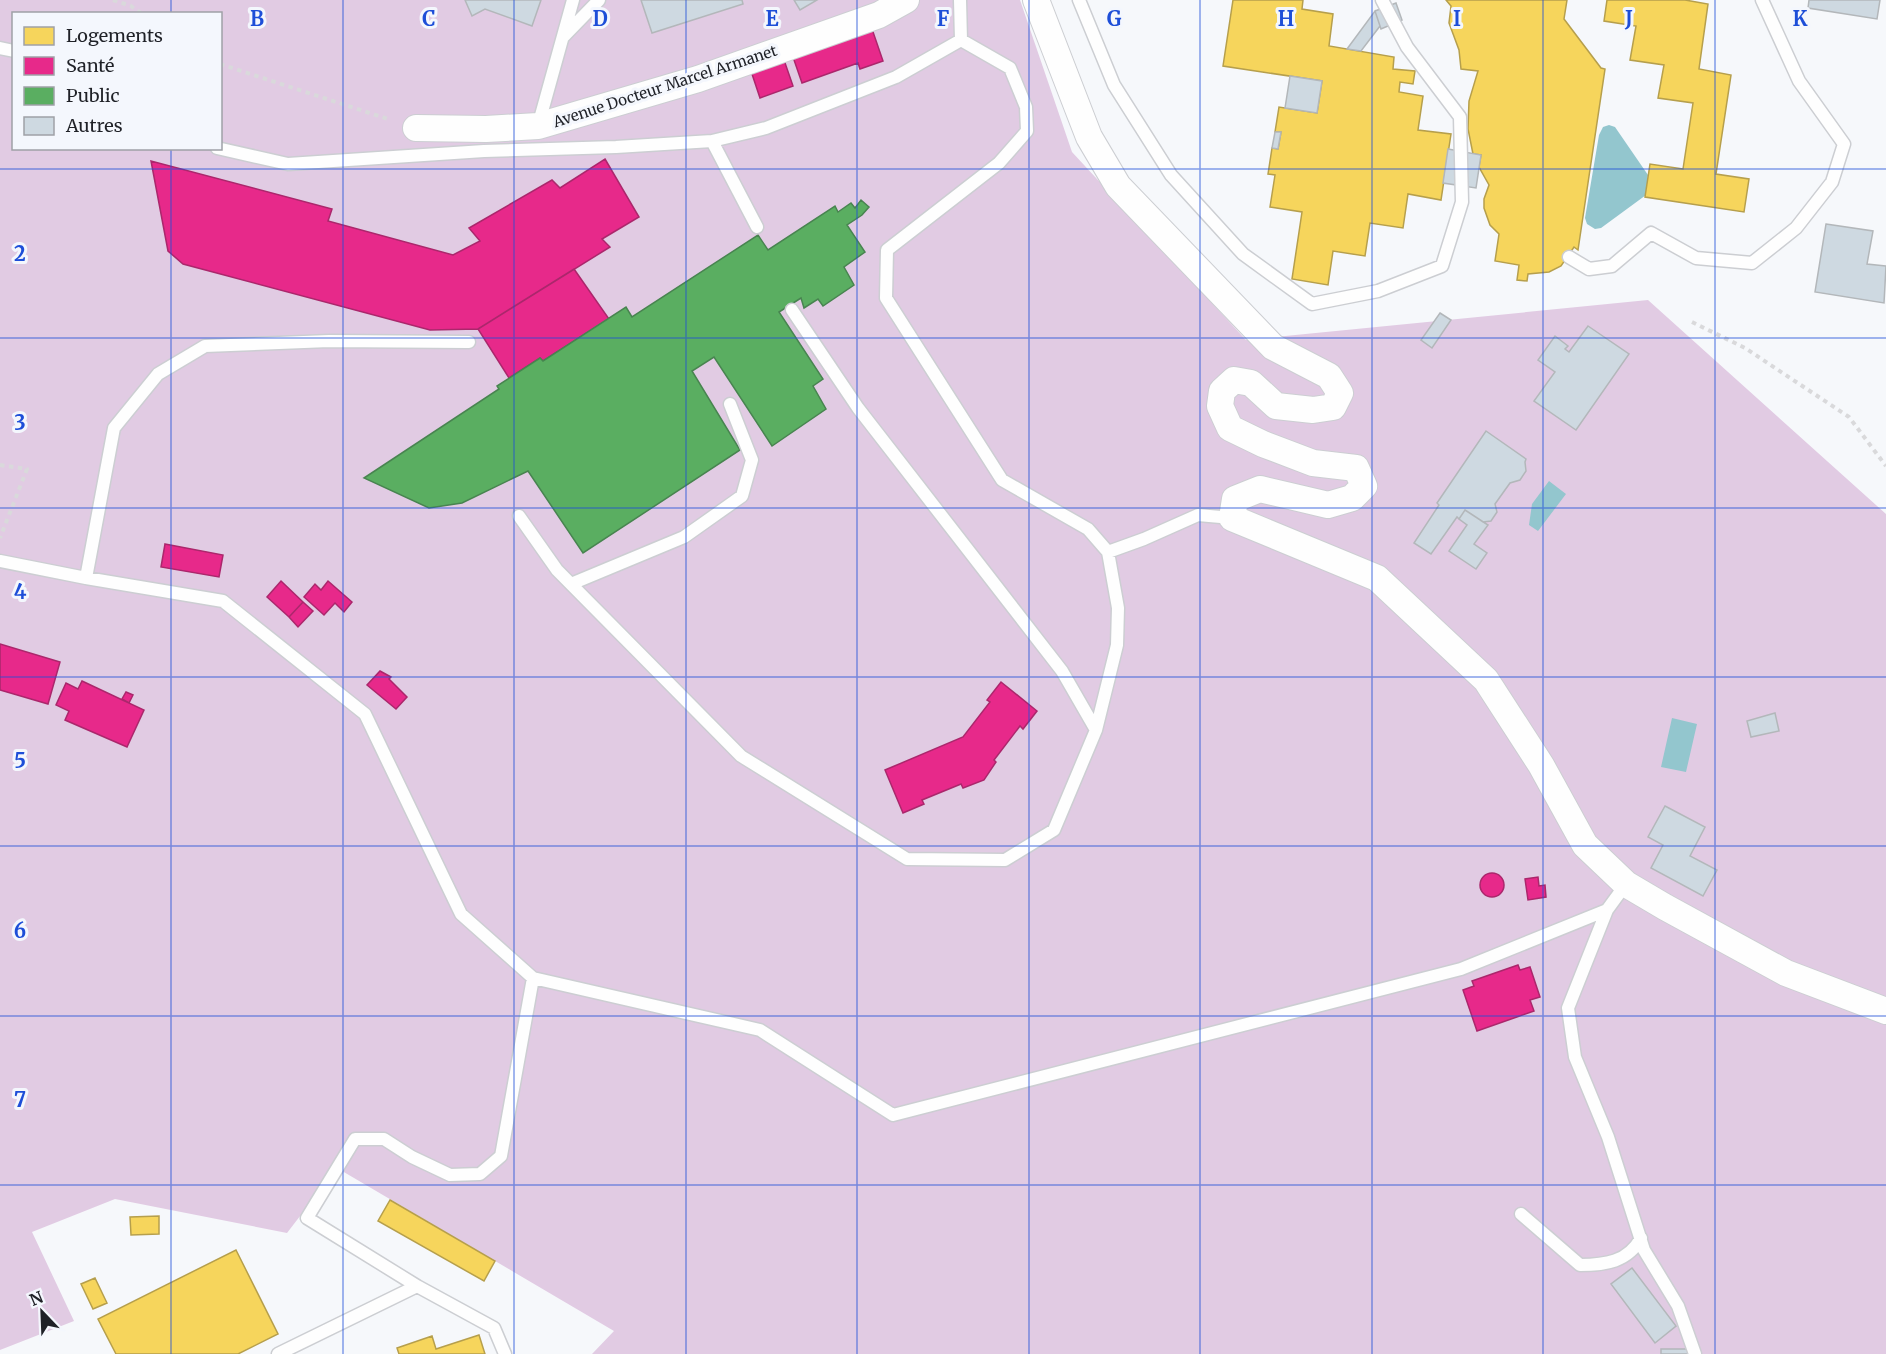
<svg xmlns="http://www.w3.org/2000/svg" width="1886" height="1354" font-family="Merriweather,serif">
	<rect width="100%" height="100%" fill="#f6f8fb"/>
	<path fill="#e1cbe3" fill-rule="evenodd" d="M0,0h1020l52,152 174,188 402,-40 238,214v840h-1294l22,-23 -277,-163 -50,65 -172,-34 -83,33 42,89 -74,29zM14,14h206v134h-206z"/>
	<path fill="#93c6ce" d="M1609,125l6,2 33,48 -2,20 -45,33 -6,1 -8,-5 -2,-6 14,-83 4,-8z
		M1549,481l17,13 -28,37 -9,-6 3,-21z
		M1672,718l25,6 -11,48 -25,-5z"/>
	<path fill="#f6d55c" stroke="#b69f4c" stroke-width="1.5" d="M1233,0h70l-1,9 31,5 -4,32 65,11 -1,12 22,2 -2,13 -13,-2 -1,10 24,4 -5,34 33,4 -10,66 -33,-6 -5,34 -33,-5 -5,33 -32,-5 -5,34 -36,-6 10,-67 -32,-5 5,-32 -7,-1 4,-26 6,1 3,-17h-6l4,-25 38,6 5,-32 -99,-15z
		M1446,0h121l-3,19 37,49 4,1 -27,181 -4,-3 -13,19 -12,6 -21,2 -1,7 -10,-1 2,-15 -24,-4 4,-27 -9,-9 -6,-17v-9l5,-14 -10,-18 2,-12 -8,-1 -5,-25 1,-28 9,-30 -17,-2 -2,-19 -10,-27 2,-17z
		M1607,0h78l23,4 -9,65 32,6 -15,99 33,5 -5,33 -99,-15 5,-33 33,5 10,-66 -35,-5 6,-33 -34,-5 6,-34 -32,-5z
		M390,1200l105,61 -11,20 -106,-60z
		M159,1216v18l-28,1 -1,-18z
		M236,1250l42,84 -40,20h-122l-18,-35z
		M95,1278l12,25 -14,6 -12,-25z
		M479,1335l6,19h-86l-2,-6 35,-12 4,13z"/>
	<path fill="#e7298a" stroke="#ab276c" stroke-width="1.5" d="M872,29l11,32 -23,8 -2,-6 -56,20 -9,-26z
		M784,60l9,26 -33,12 -9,-27z
		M605,159l34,58 -37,22 8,8 -132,82 -48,1 -247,-66 -15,-13 -17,-90 181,48 -4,12 125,34 27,-14 -11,-13 83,-48 8,8z
		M574,269l35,50 -66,42 -3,-3 -31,20 -31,-49z
		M165,544l58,11 -4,22 -58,-10z
		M281,581l22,21 -14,15 -22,-20z
		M328,581l24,21 -8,10 -9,-9 -11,12 -20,-18 11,-13 6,6z
		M303,602l10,9 -15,16 -9,-10z
		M0,644l60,18 -12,42 -48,-14z
		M380,671l11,6 -2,2 18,18 -11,12 -29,-24z
		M82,681l62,29 -17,37 -62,-27 4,-9 -13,-6 10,-22 12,6z
		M1001,682l36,29 -14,18 -3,-3 -26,34 2,2 -12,18 -21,8 -2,-4 -39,16 2,4 -21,9 -18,-43 78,-33 27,-35 -3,-2z
		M126,692l7,3 -4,8 -7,-4z
		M1480 885a12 12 0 1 1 24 0a12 12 0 1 1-24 0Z
		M1538,877l1,9 6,-1 1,12 -18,3 -3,-21z
		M1518,965l2,5 10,-3 10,30 -10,3 4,11 -57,20 -14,-41 11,-4 -2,-5z"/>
	<path fill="#5aae61" stroke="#488450" stroke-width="1.5" d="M861,200l8,7 -7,8 -15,10 18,27 -21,15 10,18 -31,21 -5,-7 -14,9 -3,-10 -22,14 44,67 -10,7 13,23 -54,37 -58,-89 -22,14 48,79 -157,103 -55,-82 -66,32 -33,5 -65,-30 135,-89 -2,-3 43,-28 3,3 83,-54 6,10 126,-82 10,15 67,-44 3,6 13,-9 4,5z"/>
	<path fill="#ced9e1" stroke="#b3b7ba" stroke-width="1.5" d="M465,0h76l-9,26 -47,-17 -13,7z
		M641,0h101l1,4 -91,29z
		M794,0h23l-17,10z
		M1809,0h71l-3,19 -69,-11z
		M1396,3l6,17 -21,9 -6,-18z
		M1375,11l5,15 -19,25 -14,-2z
		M1290,76l32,5 -5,32 -32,-5z
		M1275,132h6l-3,17 -6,-1z
		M1448,149l33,6 -5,33 -33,-5z
		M1826,224l47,7 -6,33 19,2 -2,37 -69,-11z
		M1440,313l11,7 -19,28 -11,-8z
		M1588,326l41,28 -53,76 -42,-29 21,-29 -17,-12 17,-24 13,10 -3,3 4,3z
		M1486,431l40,28 -1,3 1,9 -6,9 -10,3 -15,21 2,8 -6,9 -8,1 -18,-12 -6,9 -2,-2 -26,37 -17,-11 25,-38 -2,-2z
		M1465,510l23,15 -14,19 13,9 -11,16 -27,-18 18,-26 -8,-6z
		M1775,713l4,18 -28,6 -4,-16z
		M1665,806l40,21 -15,29 27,14 -14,26 -52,-28 12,-23 -15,-8z
		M1632,1268l44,58 -21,17 -44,-59z
		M1661,1349h27v5h-27z"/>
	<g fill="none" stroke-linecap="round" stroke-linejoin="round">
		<defs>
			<path id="lane" d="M1079,0l35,85 57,90 72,79 69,50 66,-13 64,-25 20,-64 -2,-85 -53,-70 -25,-47
				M564,36l35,-36
				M0,48l14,3
				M538,126l35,-126
				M712,141l45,86
				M217,148l71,16 196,-13 132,-4 96,-6 54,-13 130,-51 65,-37 -1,-40
				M1569,257l20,12 23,-3 39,-33 45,25 56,5 44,-35 36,-46 12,-38 -45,-63 -37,-81
				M792,310l66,98 204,263 34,59
				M469,342l-140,-1 -124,5 -47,28 -44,54 -28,150 137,23 142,113 96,200 72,64 227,52 133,85 568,-146 146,-59 19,-26
				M519,516l38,54 184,186 166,103 98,1 49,-30 42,-100 21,-85 1,-37 -10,-56 -20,-23 -86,-49 -116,-182 1,-48 112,-87 28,-32 -1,-24 -16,-39 -49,-28
				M1108,552l36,-13 54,-24 34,3
				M0,561l86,17
				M571,584l113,-47 58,-41 10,-36 -22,-56
				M1607,910l-39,98 7,49 33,80 36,113 34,56 17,48
				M1521,1214l59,51c25,0 48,-3 61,-27
				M417,1286l-110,-68 48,-79h29l28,18 38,18 30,-1 21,-18 32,-178
				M278,1354l139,-68 77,42 11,26"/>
			<path id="street" d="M1036,0l53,137 29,49 155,161 56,29 11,17 -7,14 -20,3 -37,-4 -25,-23 -17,-3 -12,11 -2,15 10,22 33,16 50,19 43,5 8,18 -12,12 -24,7 -68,-16 -25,10 -3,19 145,60 109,102 55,85 44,80 41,39 39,23 121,66 100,38
				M416,128l70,1 52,-3 160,-47 181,-64 27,-15"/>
		</defs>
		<use href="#lane" stroke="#ccced2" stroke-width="15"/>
		<use href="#street" stroke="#ccced2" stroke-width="28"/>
		<path stroke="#d9d9db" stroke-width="4" stroke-dasharray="4.5 4.5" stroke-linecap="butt" d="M113,0l18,6 11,8
			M220,64l171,56
			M1692,322l53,26 104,69 37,49
			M0,465l27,4 -27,69"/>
		<use href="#lane" stroke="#fefefe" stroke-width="12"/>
		<use href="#street" stroke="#fefefe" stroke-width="26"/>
	</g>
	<path fill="none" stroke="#1d4ed8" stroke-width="1.5" stroke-opacity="0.55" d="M171,0v14M343,0v1354M514,0v1354M686,0v1354M857,0v1354M1029,0v1354M1200,0v1354M1372,0v1354M1543,0v1354M1715,0v1354M171,148v1206M0,169h1886M0,338h1886M0,508h1886M0,677h1886M0,846h1886M0,1016h1886M0,1185h1886"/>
	<g text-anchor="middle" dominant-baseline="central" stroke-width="6" stroke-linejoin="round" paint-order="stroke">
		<g font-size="15" fill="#1f2127" stroke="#f4f7fd">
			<text transform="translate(665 86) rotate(-18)">Avenue Docteur Marcel Armanet</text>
		</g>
	</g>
	<g font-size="20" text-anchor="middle" font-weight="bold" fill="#1d4ed8" stroke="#f4f7fd" stroke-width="6" stroke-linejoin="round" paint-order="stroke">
		<text x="257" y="26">B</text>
		<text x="429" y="26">C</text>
		<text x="600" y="26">D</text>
		<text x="772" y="26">E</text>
		<text x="943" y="26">F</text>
		<text x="1114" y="26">G</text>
		<text x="1286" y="26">H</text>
		<text x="1457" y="26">I</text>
		<text x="1629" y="26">J</text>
		<text x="1800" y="26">K</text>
		<text x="20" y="261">2</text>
		<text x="20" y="430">3</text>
		<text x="20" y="599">4</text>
		<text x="20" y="768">5</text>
		<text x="20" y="938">6</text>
		<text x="20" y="1107">7</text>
	</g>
	<rect x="12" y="12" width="210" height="138" fill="#f4f7fd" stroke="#9fa1a7" stroke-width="1.5"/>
	<rect x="24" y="27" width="30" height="18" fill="#f6d55c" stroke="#9fa1a7" stroke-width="1.5"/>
	<text x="66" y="42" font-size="18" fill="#1f2127">Logements</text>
	<rect x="24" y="57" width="30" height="18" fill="#e7298a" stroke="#9fa1a7" stroke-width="1.5"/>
	<text x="66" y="72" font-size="18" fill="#1f2127">Santé</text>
	<rect x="24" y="87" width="30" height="18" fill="#5aae61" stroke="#9fa1a7" stroke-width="1.5"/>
	<text x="66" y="102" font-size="18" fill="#1f2127">Public</text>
	<rect x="24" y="117" width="30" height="18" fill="#ced9e1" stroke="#9fa1a7" stroke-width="1.5"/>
	<text x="66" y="132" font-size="18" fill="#1f2127">Autres</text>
	<g transform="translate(42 1312) rotate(337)" stroke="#f4f7fd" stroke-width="4.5" paint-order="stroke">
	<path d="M0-4.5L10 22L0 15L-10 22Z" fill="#1f2127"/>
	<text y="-9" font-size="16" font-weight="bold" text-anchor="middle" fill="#1f2127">N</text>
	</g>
</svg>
